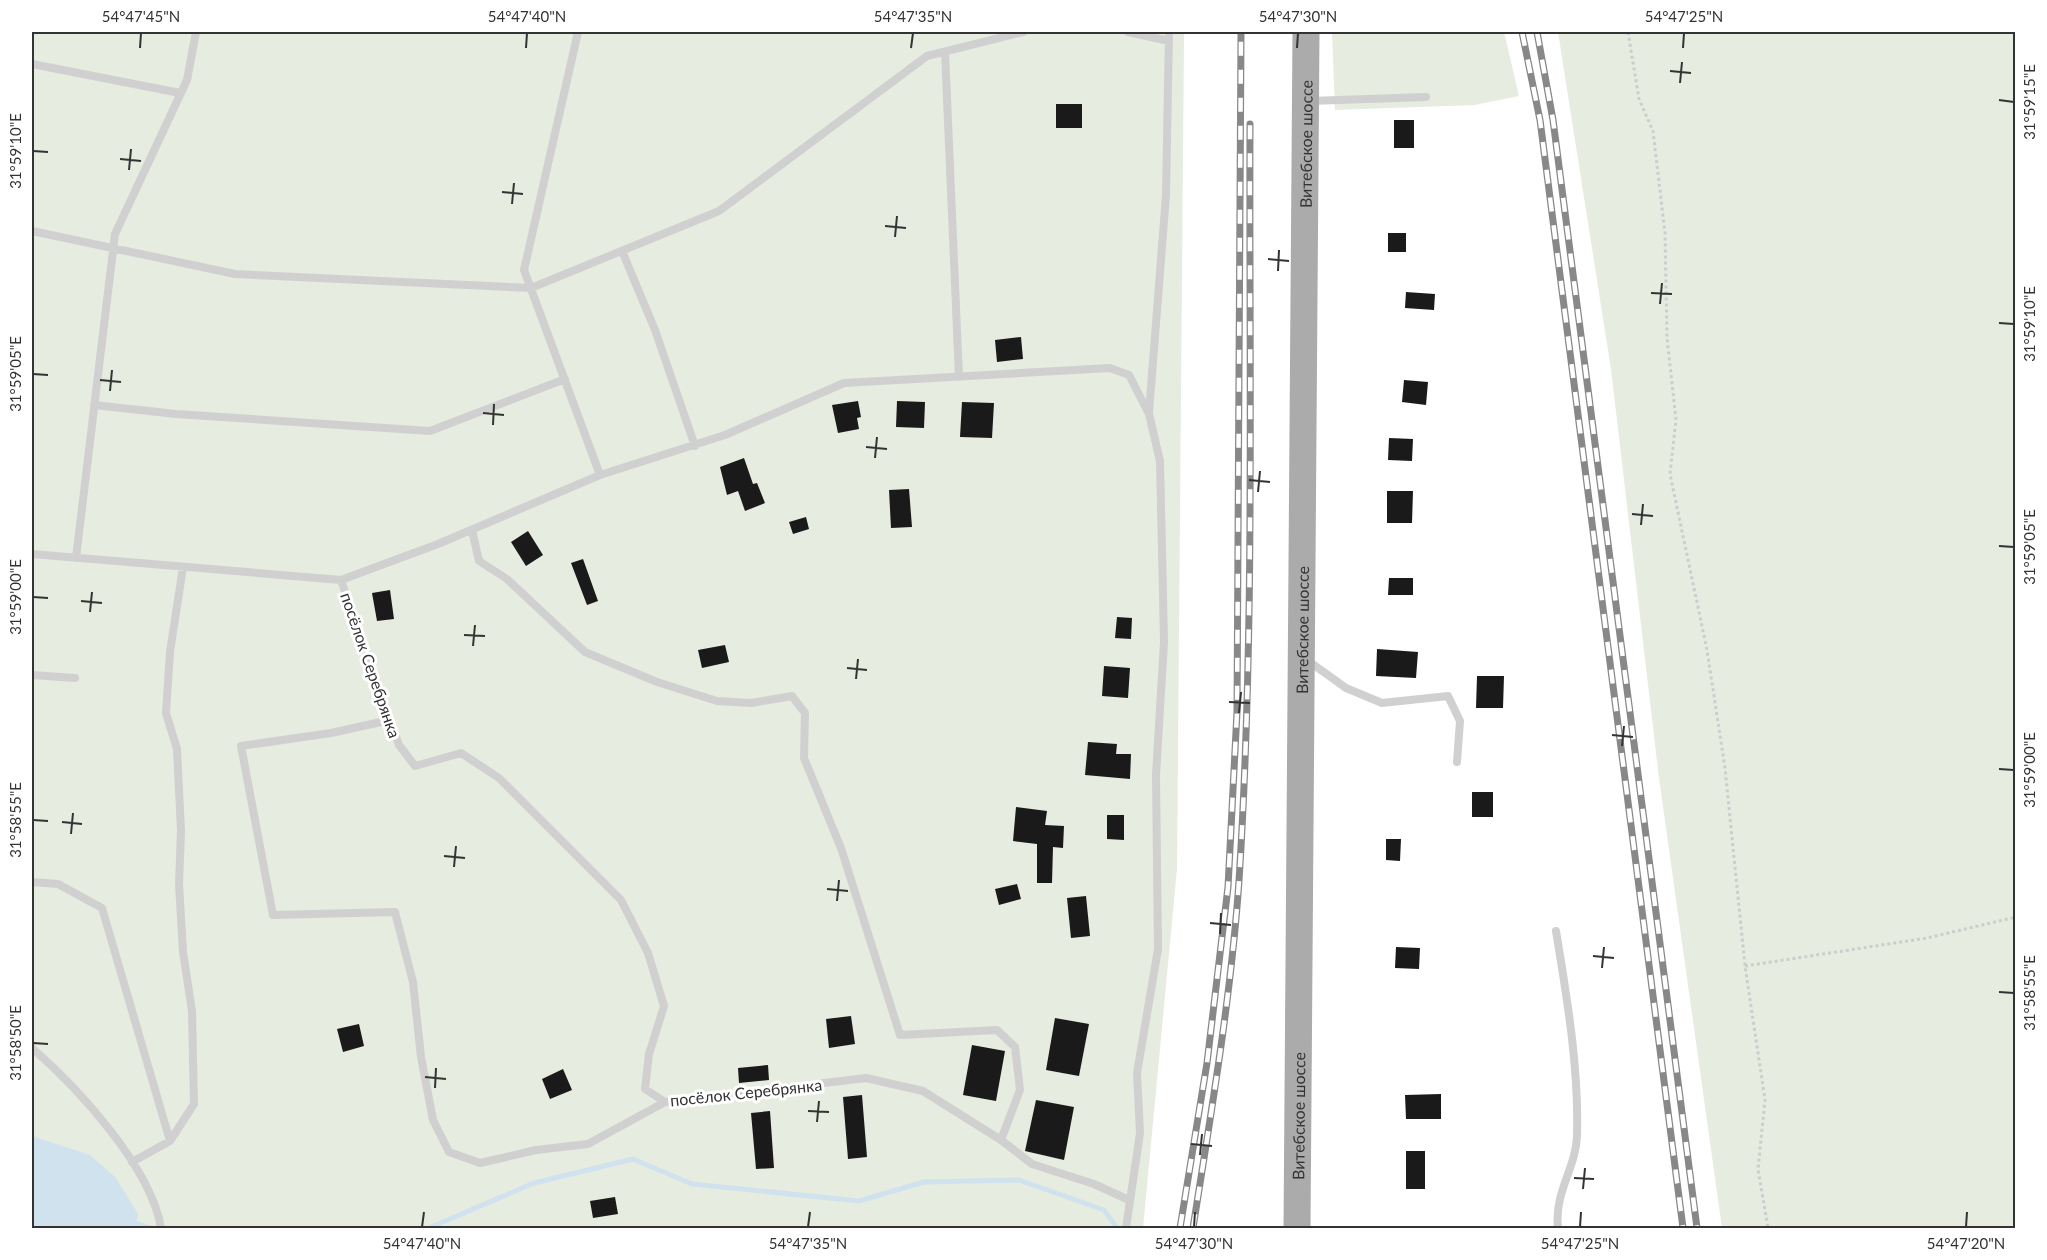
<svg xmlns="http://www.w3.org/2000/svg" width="2047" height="1260" font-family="Lato,sans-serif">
	<rect width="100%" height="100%" fill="#fff"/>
	<path fill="#e6ecdf" d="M32,32h1152l-7,837 -34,359h-1111z
		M1332,32h172l15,64 -45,9 -139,5z
		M1558,32h457v1196h-293l-63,-450 -48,-409z"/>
	<path fill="#cfe2ee" d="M32,1136l58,19 26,23 22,36 -3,14h-103z"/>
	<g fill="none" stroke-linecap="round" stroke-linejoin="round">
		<path stroke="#cfe2ee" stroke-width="5" d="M131,1222l19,6
			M429,1228l105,-45 99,-24 59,25 167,17 65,-19 95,-2 85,30 13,18"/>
	</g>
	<path fill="#1a1a1a" d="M1056,104h26v24h-26z
		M1394,120h20v28h-20z
		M1388,233h18v19h-18z
		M1406,292l29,2 -1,16 -29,-2z
		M1021,337l2,22 -26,3 -2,-22z
		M1404,380l24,2 -2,23 -24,-3z
		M858,401l3,16 -4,1 2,11 -21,4 -6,-28z
		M897,401l28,1 -1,26 -28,-1z
		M962,402l32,1 -2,35 -32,-1z
		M1389,438l24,1 -1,22 -24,-1z
		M744,458l9,26 4,-1 8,20 -20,8 -7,-20 -11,4 -7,-28z
		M909,489l3,38 -21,1 -2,-38z
		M1387,491h26l-1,32h-25z
		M806,517l3,12 -16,5 -4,-12z
		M528,531l15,24 -17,11 -15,-24z
		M583,559l15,42 -11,4 -16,-42z
		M1389,578h24v17h-25z
		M390,590l4,29 -17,2 -5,-28z
		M1117,617l15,1 -1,21 -16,-1z
		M725,645l4,17 -27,6 -4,-18z
		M1377,649l41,3 -2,26 -40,-2z
		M1104,666l26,2 -2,30 -26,-2z
		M1477,676h27l-1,32h-27z
		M1088,742l29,2 -1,10h15l-1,25 -45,-4z
		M1472,792h21v25h-21z
		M1016,807l31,4 -2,14 19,1 -1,22 -10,-1 -1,36h-15v-39l-24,-3z
		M1107,815h17v25l-17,-1z
		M1386,839h15l-1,22 -14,-1z
		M1017,884l4,15 -22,6 -4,-16z
		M1086,896l4,40 -19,2 -4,-40z
		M1396,947l24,1 -1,21 -24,-1z
		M851,1016l4,28 -26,4 -3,-29z
		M1055,1018l34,6 -10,52 -33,-6z
		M359,1024l5,22 -21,6 -6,-23z
		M972,1045l33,6 -9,50 -33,-6z
		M768,1065l1,15 -30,3 -1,-15z
		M563,1069l9,21 -22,9 -8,-20z
		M1441,1094v25h-35l-1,-24z
		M862,1095l5,62 -19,2 -5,-62z
		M1036,1100l38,7 -10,53 -39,-9z
		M770,1111l4,57 -18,1 -5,-56z
		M1406,1151h19v38h-19z
		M615,1197l3,17 -25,4 -3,-17z"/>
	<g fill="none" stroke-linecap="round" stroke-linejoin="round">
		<path stroke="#cdcdcd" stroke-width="3" stroke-dasharray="3 3" stroke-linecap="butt" d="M1628,32l11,67 14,32 12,102 2,105 9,82 -6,54 37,176 18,118 20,198 20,134 -7,69 10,59
			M1745,966l182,-28 89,-21"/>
		<path stroke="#d0d0d0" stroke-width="8" d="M578,32l-54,238 76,205
			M1128,32l41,9
			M945,52l14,325
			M32,64l148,29
			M1309,101l117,-4
			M32,231l203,43 296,14 188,-77 208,-155 96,-24
			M622,251l33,79 40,116
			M94,405l82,9 254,17 135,-52
			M1149,413l17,-218 3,-163
			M472,530l7,31 28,18 78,73 72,30 60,19 34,2 41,-7 13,17 -1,45 37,90 59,187 97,-5 18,17 5,43 -19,50
			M32,554l309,26 97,-36 162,-69 125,-40 119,-52 266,-15 19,7 20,39 11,47 4,181 -8,133 2,174 -21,124 3,60 -14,95
			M76,558l39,-324 72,-154 9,-48
			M341,580l58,165 16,21 46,-13 38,25 122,122 27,53 16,53 -15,48 -4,35 20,13 201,-24 57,13 78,49 31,24 62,20 35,16
			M1307,660l39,28 36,15 66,-7 12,25 -3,41
			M32,675l43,3
			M390,720l-59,13 -90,13 32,169 122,-3 18,70 8,75 12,63 16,32 31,11 56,-13 52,-6 77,-42
			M32,882l26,2 44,24 68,233
			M1556,931c11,67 23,137 21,205 -1,32 -23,56 -19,92
			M32,1048c46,40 119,119 129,180
			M132,1162l38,-21 24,-37 -2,-93 -9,-59 -4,-68 2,-53 -4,-82 -11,-36 4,-61 13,-85"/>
		<path stroke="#ababab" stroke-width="27" id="s1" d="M1297,1228l9,-1196"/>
		<defs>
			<path id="rail" d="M1522,32l18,88 143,1108
				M1537,32l16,88 144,1108
				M1180,1228l27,-165 21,-176 9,-175 4,-680
				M1193,1228c18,-115 38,-231 46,-347 16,-252 10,-505 11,-757"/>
		</defs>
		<use href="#rail" stroke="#888" stroke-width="7"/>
		<use href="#rail" stroke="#fff" stroke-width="4.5" stroke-dasharray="14" stroke-linecap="butt"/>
	</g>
	<path fill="none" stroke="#333" stroke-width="2" d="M140,48l1,-15M526,48l1,-15M911,48l2,-15M1297,48l1,-15M1683,48l1,-15M1670,71l21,2M1680,83l2,-21M1999,100l15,2M33,151l15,1M120,159l21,2M129,170l2,-21M502,192l21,2M512,204l2,-21M885,226l21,2M895,237l2,-21M1268,259l21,2M1278,271l1,-21M1651,293l21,1M1660,304l2,-21M1999,323l15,1M33,374l15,1M100,380l21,2M110,391l2,-21M483,413l21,2M493,425l1,-21M866,447l21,2M875,458l2,-21M1249,480l21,2M1258,492l2,-21M1632,514l21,2M1641,525l2,-21M1999,546l15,1M33,597l15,1M81,601l21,2M90,612l2,-20M464,635l21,1M473,646l2,-21M847,668l20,2M856,679l2,-20M1229,702l21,1M1239,713l2,-21M1612,735l21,2M1622,746l2,-20M1999,769l15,1M33,820l15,1M62,822l20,2M71,834l2,-21M444,856l21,2M454,867l2,-21M827,889l21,2M837,901l2,-21M1210,923l21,2M1220,934l1,-21M1593,956l21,2M1602,968l2,-21M1999,992l15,1M33,1043l15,1M425,1077l21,2M435,1088l1,-20M808,1111l21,1M817,1122l2,-21M1191,1144l21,2M1200,1155l2,-21M1574,1178l20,1M1583,1189l2,-21M422,1227l2,-15M808,1227l2,-15M1194,1227l1,-15M1580,1227l1,-15M1966,1227l1,-15"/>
	<g text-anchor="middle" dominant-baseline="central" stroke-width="6" stroke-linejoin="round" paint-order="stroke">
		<g font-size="16" fill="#333" stroke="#fff">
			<text stroke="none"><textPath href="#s1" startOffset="1084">Витебское шоссе</textPath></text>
			<text stroke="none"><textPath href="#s1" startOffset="598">Витебское шоссе</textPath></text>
			<text transform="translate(371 665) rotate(71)">посёлок Серебрянка</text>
			<text transform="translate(746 1092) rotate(-6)">посёлок Серебрянка</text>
			<text stroke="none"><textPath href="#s1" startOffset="112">Витебское шоссе</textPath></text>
		</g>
	</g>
	<rect width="2047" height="1260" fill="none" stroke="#ffffff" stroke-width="66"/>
	<rect x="33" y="33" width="1981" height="1194" fill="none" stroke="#333" stroke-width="2"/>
	<g font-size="15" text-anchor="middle" fill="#333">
		<text x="141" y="22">54°47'45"N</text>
		<text x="527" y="22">54°47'40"N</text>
		<text x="913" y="22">54°47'35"N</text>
		<text x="1298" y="22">54°47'30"N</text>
		<text x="1684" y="22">54°47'25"N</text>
		<text transform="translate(2030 102) rotate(-90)" y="5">31°59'15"E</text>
		<text transform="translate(16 151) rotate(-90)" y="5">31°59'10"E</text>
		<text transform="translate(2030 324) rotate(-90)" y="5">31°59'10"E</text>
		<text transform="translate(16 374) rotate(-90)" y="5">31°59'05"E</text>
		<text transform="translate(2030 547) rotate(-90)" y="5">31°59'05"E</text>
		<text transform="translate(16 597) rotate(-90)" y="5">31°59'00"E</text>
		<text transform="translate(2030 770) rotate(-90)" y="5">31°59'00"E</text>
		<text transform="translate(16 820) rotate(-90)" y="5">31°58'55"E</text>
		<text transform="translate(2030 993) rotate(-90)" y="5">31°58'55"E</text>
		<text transform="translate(16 1043) rotate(-90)" y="5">31°58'50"E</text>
		<text x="422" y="1249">54°47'40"N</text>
		<text x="808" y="1249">54°47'35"N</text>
		<text x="1194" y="1249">54°47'30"N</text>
		<text x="1580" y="1249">54°47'25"N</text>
		<text x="1966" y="1249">54°47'20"N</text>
	</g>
</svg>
